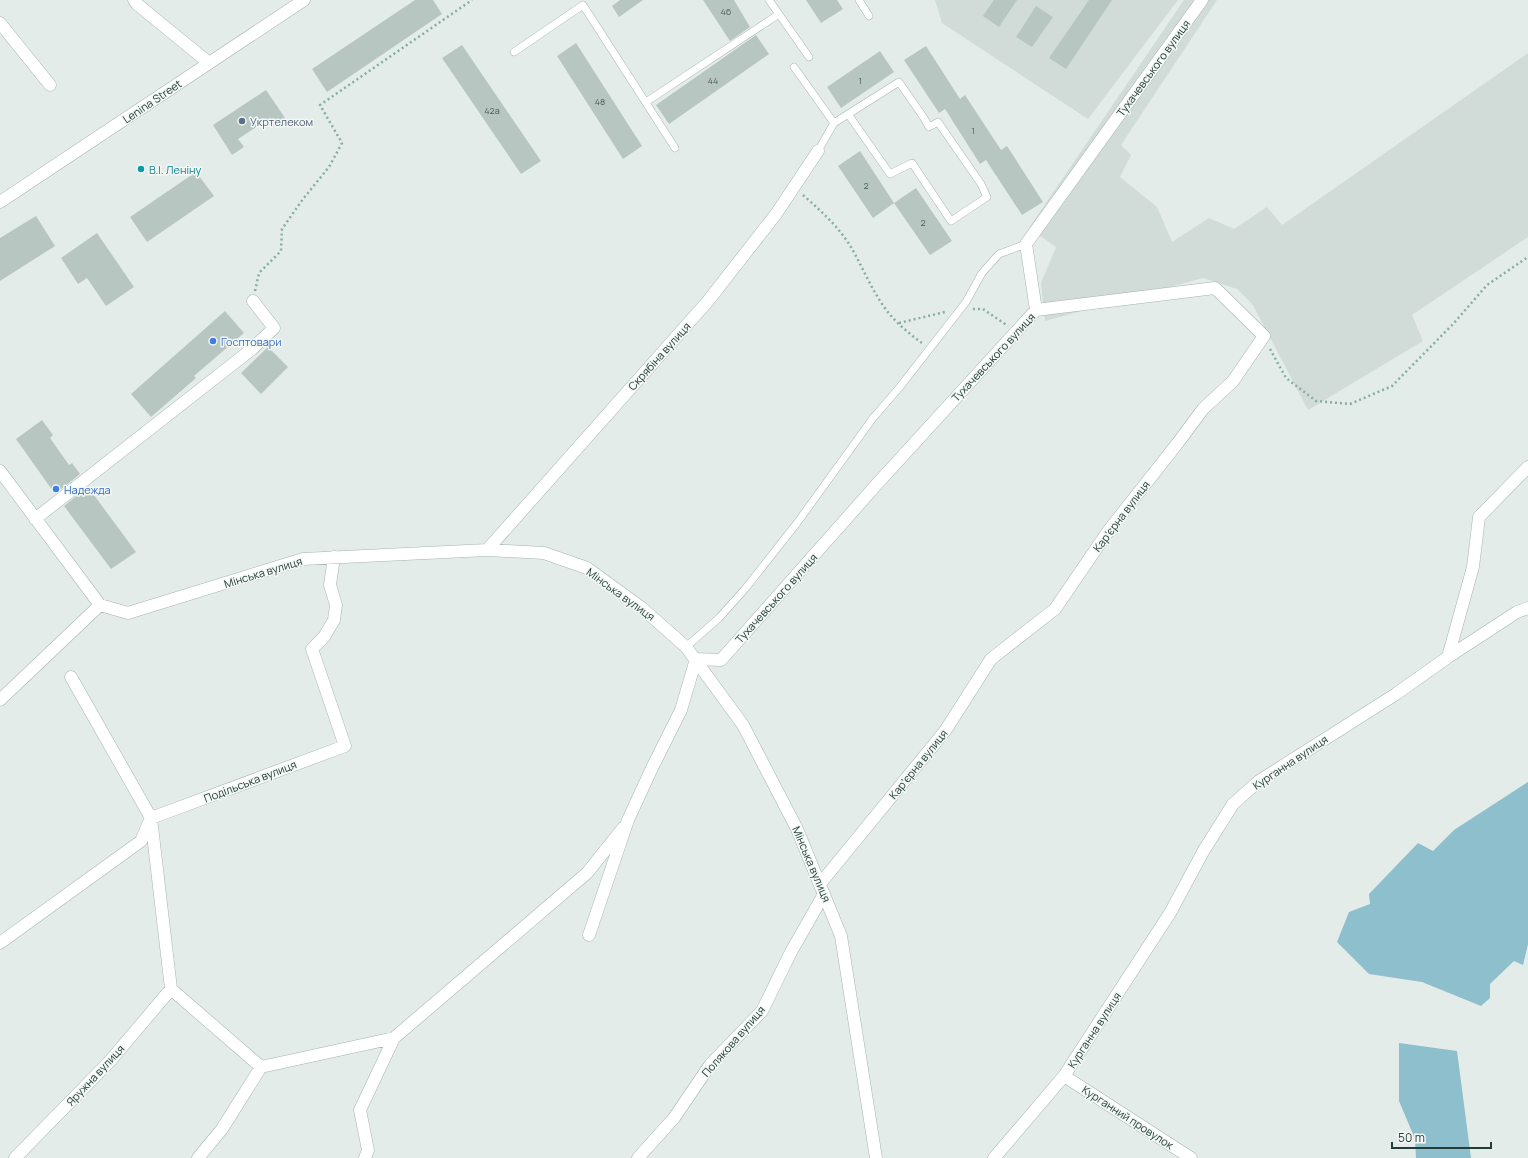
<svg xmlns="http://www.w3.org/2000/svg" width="1528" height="1158" font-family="Manrope,sans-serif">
	<rect width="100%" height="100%" fill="#e3ece8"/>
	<path fill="#d1dbd7" d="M935,0h243l-90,119 -146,-96z
		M1184,0h33l-96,145 10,10 -11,22 37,30 15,35 37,-24 25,11 33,-22 15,18 246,-172v184l-116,78 11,26 -115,69 -55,-105 -16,-16 -34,-11 -158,43 -4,-38 15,-36 -27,-19z"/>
	<path fill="#8ebfcd" d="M1528,782v162l-5,21 -9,-4 -24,23v14l-9,8 -59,-24 -53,-8 -32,-32 12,-30 21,-8 -1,-10 49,-51 15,8 21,-21z
		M1399,1043l58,8 14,107h-55l-1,-19 -16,-38z"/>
	<path fill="#b8c6c1" d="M415,0h18l9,14 -115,78 -15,-23z
		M620,0h23l-24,17 -7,-11z
		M703,0h31l16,27 -20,14z
		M806,0h31l6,9 -22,14z
		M994,0h23l-18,27 -16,-11z
		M1089,0h23l-46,69 -17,-11z
		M1036,6l17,11 -21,30 -16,-10z
		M756,35l13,19 -100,70 -13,-19z
		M576,43l66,103 -19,13 -66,-103z
		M462,45l79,116 -20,13 -79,-116z
		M926,46l34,53 5,-4 36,55 6,-4 36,56 -21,13 -36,-55 -6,4 -35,-55 -6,4 -35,-53z
		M880,51l14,21 -53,36 -14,-21z
		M266,90l19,28 -12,9 -6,-7 -29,19 6,8 -12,8 -19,-30z
		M860,151l34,52 -21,15 -35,-52z
		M196,172l18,24 -67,46 -17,-25z
		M916,188l36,53 -22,14 -36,-52z
		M36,216l19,30 -55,35v-43z
		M97,233l37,54 -28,19 -19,-28 -9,6 -17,-26z
		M225,311l19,22 -50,43 2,2 -45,39 -20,-23z
		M268,347l20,20 -27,27 -20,-21z
		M42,420l11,15 -3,3 19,27 3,-2 8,11 -25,20 -39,-55z
		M88,487l48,65 -25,17 -47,-63z"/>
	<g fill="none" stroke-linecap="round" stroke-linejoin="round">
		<defs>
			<path id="service" d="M769,0l40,57
				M859,0l10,16
				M514,52l69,-47 92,143
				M794,67l40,56 -16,28
				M646,102l133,-88
				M834,123l65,-41 25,36 5,9 9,-5 43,62 6,13 -36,24 -39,-58 -22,11 -42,-60
				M686,647l33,-29 26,-29 52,-66 76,-105 26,-30 67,-86 16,-29 17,-19 27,-10"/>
			<path id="minor" d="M134,0l3,4 72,59
				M0,23l50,62
				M0,471l100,134 28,8 175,-54 184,-9 57,3 43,15 55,40 44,39 57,78 54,104 44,107 35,222
				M35,519l217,-170 22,-21 -21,-27
				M487,550l221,-249 68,-87 42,-63
				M1448,657l69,-45 11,-4
				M71,677l80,141 20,171 90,78 133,-29 193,-165 36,-45
				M0,700l100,-95
				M820,884l125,-153 46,-72 64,-50 54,-79 68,-86 26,-35 30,-28 31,-45 -49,-48 -179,22
				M589,935l39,-115 24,-52 29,-58 15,-51 25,1 156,-176 159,-174 -10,-66 176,-244
				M0,943l141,-102 10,-23 194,-72 -33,-97 12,-12 10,-17 2,-15 -6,-20 4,-28
				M1064,1076l127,82
				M15,1158l95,-97 61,-72
				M198,1158l24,-29 39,-62
				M365,1158l3,-8 -8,-40 34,-72
				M638,1158l36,-40 36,-53 52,-54 29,-59 33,-58
				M994,1158l70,-82 106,-163 34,-63 29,-46 26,-23 137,-87 52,-37 25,-90 6,-50 49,-50"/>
			<path id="tertiary" d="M0,202l304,-202"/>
		</defs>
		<use href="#service" stroke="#a6b4af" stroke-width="8"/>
		<use href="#minor" stroke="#a6b4af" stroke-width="13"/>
		<use href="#tertiary" stroke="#a6b4af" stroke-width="13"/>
		<path stroke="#85ada4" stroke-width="2.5" stroke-dasharray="2 3" stroke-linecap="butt" d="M803,195c18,16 35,31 48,52 12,21 21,44 36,64 10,13 23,23 36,33
			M255,291l4,-18 22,-22 1,-22 21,-30 26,-32 13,-24 -22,-38 152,-105
			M973,309h10l25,17
			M899,323l46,-11
			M1270,349l16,29 30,23 34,3 42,-18 62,-63 33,-38 41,-28"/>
		<use href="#service" stroke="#fff" stroke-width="7"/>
		<use href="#minor" stroke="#fff" stroke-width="12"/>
		<use href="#tertiary" stroke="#fff" stroke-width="12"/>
	</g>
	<circle fill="#5c6f8a" stroke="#f3f8f6" stroke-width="1.5" cx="242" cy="121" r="4"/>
	<circle fill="#0f9aa8" stroke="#f3f8f6" stroke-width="1.5" cx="141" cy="169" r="4"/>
	<g fill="#3f7fe0" stroke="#f3f8f6" stroke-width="1.5">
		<circle cx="213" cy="341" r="4"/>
		<circle cx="56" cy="489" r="4"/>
	</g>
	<g text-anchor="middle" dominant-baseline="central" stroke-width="3" stroke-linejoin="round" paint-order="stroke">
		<g font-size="9" fill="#485e5a">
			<text x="726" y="11">46</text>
			<text x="713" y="80">44</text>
			<text x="860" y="80">1</text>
			<text x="600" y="101">48</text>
			<text x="492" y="110">42а</text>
			<text x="973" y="130">1</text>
			<text x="866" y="185">2</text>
			<text x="923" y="222">2</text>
		</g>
		<g font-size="11" fill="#233c37" stroke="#f3f8f6">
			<text transform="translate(1153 68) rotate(-54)">Тухачевського вулиця</text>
			<text transform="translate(152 101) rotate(-34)">Lenina Street</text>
			<text transform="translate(659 356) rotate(-48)">Скрябіна вулиця</text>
			<text transform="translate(993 357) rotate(-47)">Тухачевського вулиця</text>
			<text transform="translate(1121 516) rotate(-53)">Кар’єрна вулиця</text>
			<text transform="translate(263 572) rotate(-17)">Мінська вулиця</text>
			<text transform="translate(621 594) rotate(36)">Мінська вулиця</text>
			<text transform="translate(776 598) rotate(-48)">Тухачевського вулиця</text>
			<text transform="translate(1290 762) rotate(-34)">Курганна вулиця</text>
			<text transform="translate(918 764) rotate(-51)">Кар’єрна вулиця</text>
			<text transform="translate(250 781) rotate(-21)">Подільська вулиця</text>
			<text transform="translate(812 864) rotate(67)">Мінська вулиця</text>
			<text transform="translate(1094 1030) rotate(-57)">Курганна вулиця</text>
			<text transform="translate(733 1041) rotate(-49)">Полякова вулиця</text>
			<text transform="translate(95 1075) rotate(-47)">Яружна вулиця</text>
			<text transform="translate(1128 1117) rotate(33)">Курганний провулок</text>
		</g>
		<g font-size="11" fill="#4e5e75" stroke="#f3f8f6" text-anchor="start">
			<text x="250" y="121">Укртелеком</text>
		</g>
		<g font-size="11" fill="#0d838f" stroke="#f3f8f6" text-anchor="start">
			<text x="149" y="169">В.І. Леніну</text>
		</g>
		<g font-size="11" fill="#366cbe" stroke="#f3f8f6" text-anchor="start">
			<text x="221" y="341">Госптовари</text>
			<text x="64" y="489">Надежда</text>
		</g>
	</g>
	<path d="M1392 1142v6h99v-6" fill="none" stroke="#233c37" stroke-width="2"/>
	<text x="1398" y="1142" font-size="12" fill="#233c37" stroke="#f3f8f6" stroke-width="3" paint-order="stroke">50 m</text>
</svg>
